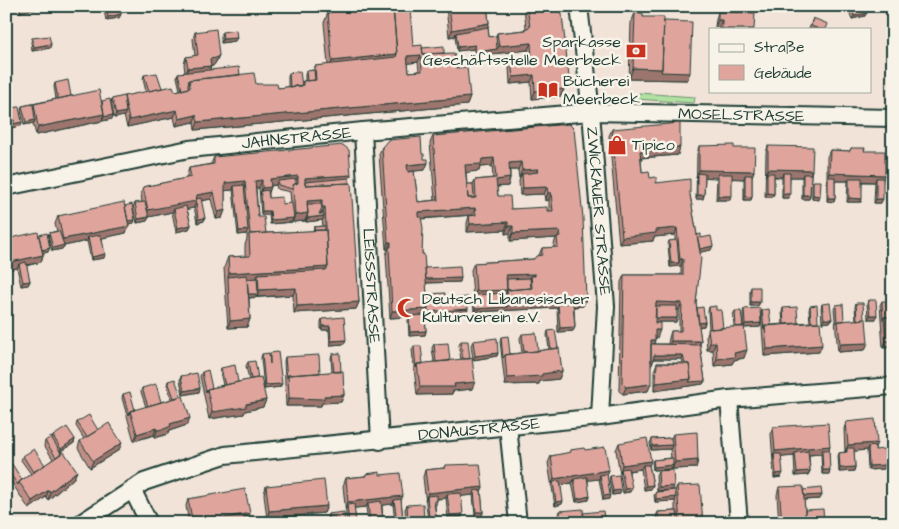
<svg xmlns="http://www.w3.org/2000/svg" width="899" height="529" font-family="'Architects Daughter',sans-serif">
	<rect width="100%" height="100%" fill="#f2e3d9"/>
	<filter id="ink" filterUnits="userSpaceOnUse"><feTurbulence type="fractalNoise" baseFrequency=".02" numOctaves="2"/><feDisplacementMap in="SourceGraphic" scale="10" xChannelSelector="R" yChannelSelector="G"/><feConvolveMatrix kernelMatrix="1 2 1 2 8 2 1 2 1" color-interpolation-filters="sRGB"/></filter>
	<g filter="url(#ink)">
		<path fill="#b1e2a3" stroke="#68906c" d="M639,93l56,4 -1,6 -59,-4z"/>
		<g fill="none" stroke-linecap="round" stroke-linejoin="round">
			<defs>
				<g id="minor">
					<path id="s1" d="M579,6l12,106 15,194 -6,111"/>
					<path id="s2" d="M363,131l17,310"/>
					<path id="s3" d="M6,187l183,-38 174,-18 228,-19 302,6"/>
					<path d="M729,399l10,124"/>
					<path d="M508,426l10,97"/>
					<path d="M132,489l17,34"/>
					<path id="s4" d="M81,523l63,-41 81,-27 375,-38 129,-18 164,-13"/>
				</g>
			</defs>
			<use href="#minor" stroke="#1f3d34" stroke-width="20"/>
			<use href="#minor" stroke="#f7f3e8" stroke-width="16"/>
		</g>
		<path fill="#c08e87" stroke="#1f3d34" fill-rule="evenodd" d="M19,6h28l-27,6z
			M103,6h16l2,8 -2,4 -13,2z
			M446,6h41l2,17 -1,4 1,10 7,-1 1,-3 28,-3 1,-2 -2,-22h37l5,79 -5,11 -29,3 -1,-17 -21,2 -1,-16 2,-7 18,-1 -1,-10 -54,6v-7l-17,2 -2,-15 -6,1z
			M393,9l20,37 31,7 12,15 14,29 -3,8 -272,25 -1,-8 -18,4 -2,-9 -47,10 -3,-11 -10,2 -3,-15 1,-4 34,-7 -3,-13 1,-4 18,13 13,3 5,-1 -3,-13 1,-4h7l-1,-9 2,-7 9,-1 -2,-17 2,-7 24,23 -3,7 -3,4h-2l-1,4 30,5 16,9 22,4 10,-1v-11l1,-3 12,11 2,-3h2v-6l1,-4 8,-1 1,-4 13,-1 -4,-42 4,-11zM418,62l1,9 -10,1 -1,-9z
			M852,10l13,6 -13,3 -2,-5z
			M718,12l36,17h-35v-2h-4l1,-8z
			M635,13l8,4 21,4 23,59 -58,-1 2,-56z
			M813,18l13,11h-17z
			M222,32l13,9 -14,2v-7z
			M32,38l18,10 -18,3 -1,-9z
			M893,43v37h-1z
			M55,83l16,13 31,5 10,18 -76,16 -3,-12 -9,2 -3,-15 1,-4 34,-7 -2,-13z
			M569,124l17,175 -3,7 -9,1 1,20 -2,4 -15,1 -1,-24 -83,4 -3,-42 3,-7 60,-4 5,-4 3,-7h12v-4l2,-6 -46,3v-8l-5,1v-4l-38,2v-9l2,-7 4,-1 -52,4 1,35 3,14 35,14 -34,1 1,11 18,5 22,14 -42,3 1,15 -1,4 -16,1 -1,-16 1,-3 -19,1 -4,-63 2,-6h-2l-7,-95 3,-7 40,7 3,16 -11,1 4,31 17,-2 -5,-57 3,-7zM492,166l1,12 -18,2 -2,4h-6l-1,-12 13,-1 1,-4zM510,170h8l1,8h1l-1,3 1,14 24,-1 1,7 4,-1v11l-38,-2 -13,-13 -1,-9 11,-1 2,-8z
			M612,129l66,26 -37,3 1,14 14,11 34,12 7,40 4,3 10,12 -11,2 -4,51 1,5 8,14 -1,4 -5,1 2,14 -1,4 5,36 -2,3 -49,7v-20l3,-8h26l-1,-4h-28l-2,6h-1l-3,26 -25,3 -4,-3 2,-109 3,-7h57v-9l-11,1 -2,-22 1,-4h6v-6l-21,2 -1,4 -34,3 -10,-108zM677,310h2v21h-8l-2,7 -1,6h-14l1,-6h2l-2,-16h21l1,-4z
			M699,146l35,2 20,23 -2,5v21l-1,3h-7v-21l-12,-1 -2,22h-14l1,-22 -12,-1 -1,18 -1,4h-7l1,-45z
			M768,146l44,24 -1,5 -1,20 -1,4h-7v-22h-12l-1,21h-7v-21h-8v17l-2,3h-7l1,-44z
			M851,148l13,3 19,28 -2,24h-7l1,-21h-13l-1,20h-14l1,-21h-13v17l-1,4 -7,-1v-44l3,-7 20,1z
			M214,157l137,18 -2,3 10,124 -3,7 -62,4 -1,-18 -44,3 1,21 -3,8 -19,1 -4,-60 4,-11 17,-1v-11l2,-6v-5l-9,1 -5,-45h-8v20l-3,8 -6,1 -5,-20 -10,2 3,20 -7,2 -3,-17v2l-7,1 4,16 -2,4 -13,3 -4,-20 -23,5 -2,4 -10,2 -4,-16 2,-4 7,-1 -1,-8 2,-7 44,-9v-3l2,-7 22,-4zM276,185l1,4 13,3 1,11 -9,1 -13,-6v-5l2,-7zM256,188h3l2,27h8l1,9 35,-3 1,1 16,-2 1,6 -9,1 -1,4 -47,2 -8,-16z
			M893,175v16h-1v-13z
			M813,181l6,19 -7,-1v-15z
			M125,206l9,17 -6,1 1,2 -3,7 -24,5 2,20 -13,2 -4,-19 -23,5 -2,3 -10,2 -4,-15 1,-3 8,-2 -2,-7 3,-8z
			M893,214v12h-2v-8z
			M39,235l9,17 -5,1v2l-2,7 -15,4 4,15 -2,4 -7,1 -4,-18 -11,2v-31z
			M893,249v17h-2l1,-14z
			M751,287l9,15 -2,4h-8v-15z
			M868,300l8,19h-8l-1,-15z
			M882,301l8,16h3v30l-10,1 -3,-43z
			M856,303l9,47 -27,2 -4,-43 2,-4 8,16 12,-1 -1,-13z
			M822,304l10,15 -2,3 -8,1 -1,-15z
			M810,306l9,46 -55,4 -3,-43 1,-3 9,15 12,-1 -1,-12 1,-4 15,15 12,-1 -1,-12z
			M709,307l7,3 7,18 11,-1 -1,-12 2,-4 8,16v-14l1,-4 17,14 -1,4 -16,1v30l-10,2 -2,4 -18,2 -1,-16h-6l-1,-13 3,-8 -1,-18z
			M322,319l24,21 -2,4 -14,1 -1,-15h-8v-8z
			M548,331l10,17 4,23 -3,8 -19,2 -1,3 -34,1 -5,-44 1,-4 9,17 12,-1 -2,-15 2,-4 16,17 11,-2 -2,-14z
			M461,341l11,48 -19,2 -1,3 -35,1 -5,-45 2,-4 9,18 11,-2 -2,-14 2,-4 16,17 11,-1 -2,-15z
			M473,341l25,12 -1,3 -24,4 -2,-15z
			M270,353l10,34 -16,2 -3,-31 1,-4 7,2z
			M332,354l9,18 3,23 -3,7 -19,1 -1,3h-35l-2,-45 1,-4 35,16 12,-1 -1,-14z
			M248,362l10,16 8,22 -3,7 -18,4 -1,3 -35,5 -9,-43 2,-4 10,16 11,-3 -3,-13 1,-4 17,14 11,-2 -3,-14z
			M181,376l19,12 -1,4 -16,3 -3,-15z
			M168,381l19,44 -18,6 -1,3 -13,4 -1,-3 -20,6 -12,-43 1,-4 12,16 11,-3 -5,-15 1,-4 19,14 11,-3 -5,-14z
			M892,418h1v41l-3,-33z
			M77,422l21,8 21,20 -29,18 -12,-20 2,-7 4,-2 -8,-13z
			M846,422l29,25v3l10,15 -1,4 -16,1 -1,-20 -13,1 1,16 -1,4 -15,1 -1,-16 1,-3 6,-1 -1,-23z
			M773,427l57,19 -1,5v23h-7l-1,-20 -12,1 1,16 -2,4 -13,1 -1,-20 -13,1v20l-7,1 -3,-44z
			M673,434l25,26 -2,8 -43,2 -1,-7 1,-3 18,-2 -1,-9 -19,1 -1,-7 2,-4 19,-1z
			M53,436l22,3 -1,4 -13,9 16,19 -3,7 -26,22 -2,-3 -17,12 -23,-35v-6l16,12 9,-6 -10,-14 2,-4 22,9 8,-6 -9,-14 1,-4 7,-2z
			M619,443l30,22 4,20 -2,4 -7,1 -3,-21 -12,2 1,21 -7,1 -7,-43z
			M570,450h15l24,20 -2,4 2,25 -6,1 -4,-21 -11,1 1,20 -13,2 -4,-19 -11,2 1,19 -7,2 -7,-43 3,-7 18,-3z
			M445,465l38,22 -2,4 2,21 -1,4h-7l-2,-21 -12,1 1,21 -14,2 -2,-21 -9,1 -1,6h-1l1,12 -1,4 -7,1 -5,-45 2,-7 19,-2z
			M658,471l15,19 -16,1 -1,-16z
			M366,474l14,1 21,25 2,20 -1,3h-7l-2,-19 -11,1 1,18h-15l-2,-16 -12,1 2,15h-9l-4,-37 3,-8 19,-2z
			M610,476l10,18 -8,1 -3,-15z
			M266,486l61,20 -3,7 -57,6 -3,-25z
			M677,486l26,37h-46l-1,-7 2,-4 17,-1v-10l-20,1 -1,-7 2,-3 19,-2z
			M779,487l24,3 19,5 -2,4 -16,1 1,10 19,12v1h-45l-2,-28z
			M188,499l62,14 -3,8 -11,2h-47l-3,-17z
			M407,505l16,18h-17l-1,-14z
			M560,511l23,2 21,5 -2,4 -45,1v-5z
			M328,514l17,9h-18v-5z"/>
		<path fill="#9c746e" stroke="#1f3d34" d="M22,6h25l-27,6z
			M79,6h23l-25,5z
			M867,13l-2,3 -13,3 2,-3z
			M121,14l-2,4 -13,2 2,-3z
			M718,20h4l-3,7h-4z
			M489,23l-3,8 -30,2 -1,3 -6,1 3,-7z
			M237,38l-2,3 -14,2 2,-4z
			M531,43l-3,7 -54,6 2,-4 21,-3 2,-3z
			M51,44l-1,4 -18,3 2,-4z
			M475,45l-1,4 -17,2 1,-4z
			M397,54l-3,11 -66,6 4,-10z
			M219,55l-3,7 -3,4 -6,1 3,-8z
			M421,55l-3,7 -14,2 3,-8z
			M211,66l-3,8 -23,2 3,-8z
			M633,68l29,1 28,4 -3,7 -58,-1z
			M534,75l-3,7 -21,2 3,-7z
			M569,77l-8,19 -29,3 3,-8z
			M470,97l-3,8 -272,25 3,-8z
			M177,110l-3,7 -47,10 2,-7z
			M126,112l-2,4 -10,2 2,-4z
			M104,114l-2,7 -66,14 2,-8z
			M113,115l-1,4 -10,2 1,-4z
			M196,115l-2,7 -18,4 3,-7z
			M35,120l-1,3 -10,2 2,-3z
			M14,121l-3,7 -5,1v-6z
			M22,122l-1,4 -10,2 2,-4z
			M680,147l-2,8 -40,3 2,-7z
			M494,158l-2,8 -12,1 -1,4 -17,2 3,-8 17,-6z
			M521,162l-3,8h-12l3,-7z
			M428,163l-3,7 -20,2 2,-7z
			M538,169l-3,7 -13,-2 -2,4h-1l3,-8z
			M768,169l44,1 -3,7 -6,-3 -1,3h-19v-4l-1,4 -15,-1v-3l-2,3z
			M699,170l55,1 -3,8 -6,-4 -1,4 -26,-1v-4l-1,4 -20,-1v-4l-1,4z
			M829,173l56,2 -3,7 -6,-4 -1,4 -26,-1v-3l-1,3h-20v-4l-1,4z
			M351,175l-3,7 -44,4 1,-8z
			M298,176l-3,7 -17,-2 -2,4 -9,1 3,-7z
			M510,178l-2,8 -14,1 2,-7z
			M262,180l-3,8h-6l2,-7z
			M245,181l-3,8 -8,-3 -1,4 -11,1 3,-8z
			M271,187l-3,7 -7,-3 -1,4 2,-7z
			M547,187l-3,7 -24,1 3,-7z
			M214,192l-3,7 -15,3 -2,6 -20,4v-3l-2,3 -23,5 -2,4 -10,2 1,-4 8,-1 2,-8 49,-15z
			M548,193h3l-2,7 -4,1z
			M767,193l7,1 -2,3h-7z
			M783,194h7l-1,4h-7z
			M697,195h7l-1,4h-7z
			M803,195h7l-1,4h-7z
			M813,195l7,1 -1,4 -7,-1z
			M718,196h14l-2,4h-14z
			M745,196l7,1 -1,3h-7z
			M828,198h7l-1,4 -7,-1z
			M849,198l13,1 -1,3h-14z
			M876,199h7l-2,4h-7z
			M322,200l-3,7 -13,1 1,-7z
			M322,207h3l-3,7h-3z
			M475,208l-2,7 -58,4 3,-7z
			M225,210l-3,8 -6,1 2,-7z
			M262,211h8l-1,4h-8z
			M308,213l-3,8 -13,1 3,-7z
			M324,216l-1,4 -17,2 1,-4z
			M205,218l-1,3 -7,2 1,-4z
			M294,218l-2,4 -22,2 1,-4z
			M135,220l-1,3 -10,2 2,-4z
			M508,222l-3,8 -38,2 3,-8z
			M191,225l-2,4 -13,3 2,-4z
			M129,226l-3,7 -37,8 -1,-4 -1,4 -23,5 -2,3 -10,2 1,-3 7,-2 3,-7z
			M508,226h5l-3,7 -5,1z
			M677,228l-2,7 -21,2 -1,4 -34,3 3,-7 34,-7z
			M248,230l-2,4 -8,1 1,-4z
			M560,231l-2,7 -1,-1 -1,1 -46,3 3,-8z
			M388,242h3l-3,7h-2z
			M713,246l-2,4 -14,3 1,-4z
			M50,248l-2,4 -9,2 1,-3z
			M105,254l-1,4 -13,2 1,-3z
			M43,255l-2,7 -22,5v-3l-2,4 -11,2v-7z
			M680,259h3l-2,7 -11,1 1,-4h8z
			M328,267l-4,11 -66,-4 -2,8 -28,-5 1,-4z
			M535,274l-3,7 -1,-5 -1,5 -25,2 1,-8z
			M461,278l-1,4 -37,1 1,-4z
			M30,281l-2,4 -7,1 2,-4z
			M296,288l-3,7 -36,2 2,-7z
			M507,290l-2,7 -31,-2 -1,4 3,-8z
			M247,294h11l-1,3 -11,1z
			M586,299l-3,7 -25,2v-4l-1,4 -83,4 1,-3 32,-2 1,-3z
			M359,302l-3,7 -62,4 3,-7z
			M656,302l26,1 -3,7h-25z
			M751,302h9l-2,4h-8z
			M428,309h40l-1,4 -77,5 2,-7z
			M870,315h7l-1,4h-8z
			M654,318h23l-1,4h-23z
			M250,319l-3,8 -19,1 2,-7z
			M824,319h8l-2,3 -8,1z
			M705,322l-1,4 -8,1 1,-4z
			M761,323l-1,4 -16,1 1,-4z
			M323,326h7l-1,4h-8z
			M575,327l-2,4 -15,1 2,-4z
			M655,330h5l-3,8h-4z
			M426,331l-1,4 -16,1 1,-4z
			M346,340l-2,4 -14,1 1,-4z
			M651,340h4l-2,8h-3z
			M893,340v7l-10,1 3,-7z
			M671,341h30l-3,7h-30z
			M716,342l-3,8h-6l3,-7z
			M868,343l-3,7 -27,2 2,-8z
			M822,345l-3,7 -55,4 3,-7z
			M747,350l-3,8 -10,2 -2,4 -18,2 3,-7 17,-6z
			M498,353l-1,3 -24,4 2,-4z
			M654,355h29l-1,4h-29z
			M562,371l-3,8 -19,2 -1,3 -34,1 2,-7z
			M691,379l14,2 -2,3 -49,7 2,-8z
			M475,382l-3,7 -19,2 -1,3 -35,1 3,-8z
			M282,384l-2,3 -16,2 1,-4z
			M651,384l-3,7 -25,3 3,-7z
			M200,388l-1,4 -16,3 1,-4z
			M344,395l-3,7 -19,1 -1,3h-35l3,-8z
			M266,400l-3,7 -18,4 -1,3 -35,5 3,-7z
			M190,418l-3,7 -18,6 -1,3 -13,4 2,-8 13,-6z
			M156,428l-2,7 -20,6 3,-7z
			M75,439l-1,4 -14,9 1,-3z
			M122,443l-3,7 -29,18 3,-7z
			M877,443l-3,7 -6,-3 -1,3 -20,2v-4l-2,4 3,-7z
			M672,445l-1,4 -20,1 1,-4z
			M830,446l-2,8 -6,-4 -1,4 -26,2v-3l-1,3 -19,2 -1,-4 -1,4 2,-7z
			M698,460l-2,8 -24,1 3,-7z
			M651,461l-3,7 -5,-3 -2,4 -19,3 -1,-3 -1,4 2,-8z
			M673,465l-1,4 -19,1 1,-3z
			M885,465l-1,4 -16,1 1,-4z
			M855,467l-1,4 -15,1 1,-4z
			M609,470l-3,7 -6,-2 -1,4 -25,3v-3l-2,4 -18,3 -1,-4 -2,4 3,-7z
			M823,470h7l-1,4h-7z
			M77,471l-3,7 -26,22 2,-8z
			M810,471l-2,4 -13,1 2,-4z
			M783,473l-2,4 -7,1 2,-4z
			M12,482l-2,4 -4,3v-3z
			M653,485l-2,4 -7,1 2,-4z
			M674,486l-1,4 -16,1 2,-4z
			M483,487l-3,7 -6,-3 -1,4 -25,3 -1,-4 -1,4 -19,2v-4l-2,4 3,-7z
			M632,488l-2,4 -7,1 2,-4z
			M49,490l-3,7 -17,12 3,-8z
			M621,490l-1,4 -8,1 1,-4z
			M610,495l-1,4 -6,1 1,-4z
			M822,495l-2,4 -19,1 1,-4z
			M403,496l-3,7 -6,-3 -1,4 -25,3v-4l-2,4 -19,2v-4l-2,4 3,-7z
			M590,496l-1,4 -13,2 1,-3z
			M676,497l-1,4 -20,1 1,-3z
			M563,501l-1,3 -7,2 1,-4z
			M327,506l-3,7 -57,6 2,-8z
			M476,512h7l-1,4h-7z
			M250,513l-3,8 -11,2h-38z
			M463,514l-1,3 -14,2 2,-4z
			M436,517l-1,4 -7,1 1,-4z
			M604,518l-2,4 -21,1 1,-3z
			M424,519l-1,4h-16l1,-2z
			M403,520l-1,3h-6l1,-2z"/>
		<path fill="#dfa59d" stroke="#1f3d34" fill-rule="evenodd" d="M106,6h13l2,8 -13,3z
			M393,6l4,48 -65,7 -4,-49z
			M449,6h38l2,17 -37,7z
			M527,6h34l8,71 -5,12 -29,2 -1,-16 -21,2 -2,-16 21,-2 -1,-16 -32,3 -2,-13 29,-3v-2l4,-1z
			M867,7v6l-13,3 -2,-6z
			M410,8l3,38 9,-1 1,9 31,-1 2,15 11,-1 3,30 -272,25 -2,-7 -17,4 -2,-9 -48,10 -5,-24 49,-10 2,5 15,-3 -1,-8 65,-7 2,11h21l1,4 25,-3v-4l13,-1 -1,-14 81,-9 1,-3 -4,-45zM421,55l1,16 -13,1 -2,-16z
			M718,12l37,1 -1,16h-32v-9h-4z
			M635,13h8v4h21l-2,52 -29,-1z
			M813,18l15,6 -2,5h-7l-8,-3z
			M664,21l28,1 -2,51 -29,-1 1,-3z
			M488,27l1,10 7,-1 1,13 -21,3 -1,-7 -17,2 -2,-14z
			M216,29l3,26 -3,3 -6,1 1,7 -23,2 -2,-11 12,-2 -3,-23z
			M236,30l1,8 -14,1 -1,-7z
			M49,36l2,8 -17,3 -2,-9z
			M444,46v7l-21,1 -1,-6z
			M239,67l1,8 -51,5 -1,4v4l-6,2 -4,-17z
			M314,70l1,10 -8,1 -1,-10z
			M300,71l2,15 -12,1 -1,-14z
			M157,73l5,15 -13,3 -5,-16z
			M68,80l3,16 -13,3 -3,-16z
			M99,90l5,24 -66,13 -4,-23z
			M124,96l2,16 -10,2 -4,-15z
			M9,98l5,23 -8,2v-24z
			M110,99l3,16 -10,2 1,-3 -2,-13z
			M33,104l2,16 -9,2 -4,-16z
			M19,107l3,15 -9,2 1,-3 -3,-13z
			M680,123v24l-40,4 2,21 7,-1 1,7 6,-1v6l34,-4v16l11,63 -5,45 5,38h-30v-10h10l1,-28 -26,-1 -1,21h5v7h-5v10h-4v44l-25,3 -4,-4 2,-108h59v-16h-3l-3,-31 -21,2v3l-34,4 -10,-108z
			M569,124l5,5 9,89 3,81 -78,5 -1,-14 -31,1 -2,-28 60,-4 2,-3 6,-1v-7l16,-1 -1,-10 4,-1 -1,-5 -47,2v-7h-5v-4l-38,2 -1,-8 7,-1 -1,-7 -57,4v5h3l2,11 -1,26h2l4,55 -36,2 -3,-64h2v-5h-3l-6,-95 6,-7 33,-3 1,17h2v5h4v4l-21,2 1,7 6,-1 4,31 20,-2 -5,-64zM494,158l2,20 -21,2 1,18h-8l-3,-33 16,-1 1,-5zM521,162l1,8 16,-1v3l-16,2 1,14 24,-1 1,6h3l2,18h-6v-4l-36,2 -1,-13h-12l-2,-16 14,-2 -1,-15zM535,274v2h-4l1,12 -25,2 -1,-15z
			M343,145l6,5 2,25 -46,3v7l46,-2 8,119 -62,4 -1,-18 -37,2 -1,-16 68,-4 2,-3 -3,-60h-3v-7l-15,1 1,12 -13,2 -2,-30 5,-2v-7l-28,3 1,8 -9,1v-8l-7,1 3,36h6l2,16 -16,1 -5,-53 -20,2v27l-7,2 -4,-20 -17,3 -1,6 -48,9 -5,-23 48,-10 -2,-9 25,-4v-7z
			M734,145v3h21l-1,23 -55,-1v-24z
			M768,146l45,1 -1,23 -44,-1z
			M851,148h14l-1,3h21v24l-56,-2 1,-23 20,1z
			M697,173l8,1 -1,21h-7z
			M767,173h7v21l-7,-1z
			M783,173h7v21h-7z
			M718,174h14v22h-14z
			M803,174h8l-1,21h-7z
			M745,175h7v22l-7,-1z
			M828,177h7v21h-7z
			M349,178l1,5 -45,2v-3z
			M849,178h13v21l-13,-1z
			M876,178h7v21h-7z
			M296,179v4l-3,2 -1,4 -14,-4v-4z
			M813,181h8l-1,15 -7,-1z
			M467,184h6l1,14h-6z
			M244,185l4,45 -9,1 -5,-45z
			M268,190l1,8 13,-1v7l10,-1 2,15 -23,2 -1,-9h-8l-1,-20z
			M201,198l4,20 -7,1 -2,-18v-2z
			M124,202l5,24 -66,13 -5,-23z
			M145,202l4,15 -11,2 -3,-16z
			M132,204l3,16 -7,1 -3,-15z
			M307,204h14l1,4 -3,6h3l1,-2 1,4 -17,2 1,-5z
			M186,206l5,19 -13,3 -4,-19z
			M325,226v4h-11v-3z
			M326,230l2,37 -99,6 -1,-16 22,-1 -1,-22z
			M59,231l5,14 -11,3 -4,-15z
			M38,232l5,23 -37,8v-24z
			M47,233l3,15 -8,2 -3,-15z
			M701,234v4l10,-2 2,10 -13,3 -3,-14z
			M101,235l4,19 -13,3 -4,-20z
			M677,240l2,23h-8l-2,-22z
			M26,262l4,19 -7,1 -4,-18z
			M460,266l1,12 -35,1 -1,-11z
			M247,275l3,44 -20,2 -2,-44z
			M257,278l1,16h-10l-1,-15z
			M530,278l1,10 -24,2v-11z
			M751,287h9v15h-9z
			M445,293v6l23,-2v12l-41,3 1,-3 -1,-15z
			M506,293l1,14 -32,2 -1,-14z
			M868,300h8l1,15h-7z
			M882,301h7l1,16h-6l-1,3z
			M573,303l2,24 -15,1 -2,-24z
			M830,303l2,16h-8l-2,-15z
			M856,303h7l1,16 -7,1z
			M843,304l1,17h-6l-1,2 -1,-18z
			M817,305l1,17h-7l-1,-16z
			M656,306h21v12h-21z
			M716,306v4h5l2,18 -12,1 -2,-22z
			M703,307l2,15 -6,1 -2,-15z
			M797,307l1,16 -14,1 -1,-16z
			M760,308l1,15 -16,1 -1,-15z
			M769,309l2,16 -6,1 -1,3 -2,-19z
			M735,311h6l2,16h-7z
			M425,315l1,16 -16,1 -1,-16z
			M344,317l2,23 -15,1 -1,-15h-7l-1,-7z
			M884,317h9v23l-7,1z
			M866,319l2,24 -28,1 -2,-23z
			M820,322l2,23 -55,4 -2,-23z
			M744,326l3,24 -13,3 1,4 -18,2 -1,-17 -6,1 -2,-14z
			M555,330l3,18 -7,1 -3,-18z
			M536,333l2,18 -14,1 -2,-18z
			M508,336l2,18 -5,1 -2,3 -2,-21z
			M497,338l1,15 -23,3 -2,-15z
			M461,341h7l2,18h-7z
			M448,343l2,18 -14,1 -2,-18z
			M651,344l49,1 5,36 -16,1 2,-3 -2,-15h-4l-2,-9h-29l-1,7h-2z
			M414,346h7l2,18h-6l-1,4z
			M559,348l3,23 -20,3v2l-35,2 -2,-23z
			M278,352l4,32 -17,1 -3,-31 7,-1 1,11v-11z
			M340,353l1,19h-7l-2,-18z
			M319,355l1,18 -32,2 -1,3 -2,-21z
			M472,358l3,24 -21,2 1,3h-35l-3,-23z
			M255,361l3,17 -7,1 -3,-17z
			M657,363l32,1 2,15 -35,4z
			M235,365l3,17 -13,3 -4,-17z
			M208,370l4,18 -5,1 -1,3 -4,-20z
			M343,371l1,24 -20,1v3l-35,-1 -1,-23z
			M197,373l3,15 -16,3 -3,-15z
			M261,377l5,23 -20,4v3l-34,5 -5,-23z
			M175,379l6,17 -7,2 -6,-17z
			M156,384l5,18 -13,4 -6,-18z
			M130,392l5,18 -5,1 -1,4 -6,-21z
			M183,396l7,22 -20,6 1,2 -7,3 -7,1 -1,-2 -19,6 -7,-23z
			M89,415l9,15 -11,7 -10,-15z
			M875,419l2,24 -29,2 -2,-23z
			M109,423l13,20 -29,18 -13,-20z
			M828,423l2,23 -55,5 -2,-24z
			M67,427l8,12 -14,10 -8,-13z
			M697,432l1,28 -23,2 -2,-28z
			M51,437l10,16 -5,4 -11,-16z
			M647,438l4,23 -29,4 -3,-22z
			M671,438l1,7 -20,1v-7z
			M875,446v4l9,-1 1,16 -16,1 -1,-19z
			M605,447l4,23 -55,9 -3,-23 20,-4 -1,-2 14,-2 1,2z
			M847,448h7l1,19 -15,1 -1,-15 8,-1z
			M34,449l11,16 -12,7 -10,-16z
			M822,450h7l1,20h-7z
			M808,451l2,20 -13,1 -2,-19z
			M64,452l13,19 -27,21 -1,-2 -17,11 -13,-19z
			M774,454h7l2,19 -7,1z
			M673,458v7l-19,2 -1,-7z
			M12,464l10,16 -3,2 -1,3 -12,-17z
			M480,464l3,23 -55,6 -3,-23 20,-2v-3z
			M643,465h6l4,20 -7,1z
			M628,468l4,20 -7,1 -4,-20z
			M673,470l1,16 -15,1 -1,-16z
			M380,472v3l20,-2 3,23 -55,6 -2,-24 20,-2v-2z
			M607,474l3,21 -6,1 -4,-21z
			M6,475l6,7 -6,4z
			M619,475l2,15 -8,1 -3,-15z
			M587,477l3,19 -13,3 -3,-20z
			M324,480l3,26 -58,5 -3,-25z
			M560,481l3,20 -7,1 -3,-20z
			M700,485l3,38h-23l-3,-37z
			M803,486l3,37h-24l-3,-36z
			M821,488l1,7 -18,1 -1,-6z
			M245,489l5,24 -52,10h-5l-5,-24z
			M481,490l2,22h-7l-2,-21z
			M675,490l1,7 -20,2v-7z
			M461,493l2,21 -13,1 -3,-21z
			M437,495v6h-3l2,16 -7,1 -2,-22z
			M401,499l2,21 -6,1 -3,-21z
			M381,501l2,21 -13,1 -2,-20z
			M354,504l2,19h-7l-2,-18z
			M423,504l1,15 -16,2 -1,-16z
			M583,509l1,14h-23l-1,-12z
			M823,509l1,13 -18,1 -1,-13z
			M603,511l1,7 -20,2 -1,-7z
			M677,511l1,12h-19l-1,-11z
			M344,512l1,11h-16l-1,-9z
			M486,520l1,3h-25z"/>
	</g>
	<defs>
		<symbol id="bank-bare" viewBox="-9 -9 18 18"><path d="M-6-4H6V4H-6ZM0-2.3a2.3 2.3 0 1 0 0 4.6a2.3 2.3 0 1 0 0-4.6Z" fill="#c8321e" stroke="#f7f3e8" stroke-width="2.5" paint-order="stroke"/></symbol>
		<symbol id="library-bare" viewBox="-9 -9 18 18"><path d="M-6-4Q-3-5.5-.7-3.5V5Q-3 3-6 4ZM6-4Q3-5.5 .7-3.5V5Q3 3 6 4Z" fill="#c8321e" stroke="#f7f3e8" stroke-width="2.5" paint-order="stroke"/></symbol>
		<symbol id="shop-bare" viewBox="-9 -9 18 18"><path d="M-5-2.5h2.3a2.7 3.5 0 0 1 5.4 0H5L5.5 6h-11ZM-1.5-2.5h3a1.5 2.3 0 0 0-3 0Z" fill="#c8321e" stroke="#f7f3e8" stroke-width="2.5" paint-order="stroke"/></symbol>
		<symbol id="mosque-bare" viewBox="-9 -9 18 18"><path d="M3.5-4.9A6 6 0 1 0 3.5 4.9A5 5 0 1 1 3.5-4.9Z" fill="#c8321e" stroke="#f7f3e8" stroke-width="2.5" paint-order="stroke"/></symbol>
	</defs>
	<g fill-rule="evenodd">
		<use href="#bank-bare" x="622" y="37" width="28" height="28"/>
		<use href="#library-bare" x="534" y="76" width="28" height="28"/>
		<use href="#shop-bare" x="603" y="131" width="28" height="28"/>
		<use href="#mosque-bare" x="393" y="294" width="28" height="28"/>
	</g>
	<g text-anchor="middle" dominant-baseline="central" stroke-width="5" stroke-linejoin="round" paint-order="stroke">
		<g font-size="16" fill="#1f3d34" stroke="#f7f3e8" text-anchor="start">
			<text x="621" y="42" text-anchor="end">Sparkasse<tspan x="621" dy="18">Geschäftsstelle Meerbeck</tspan></text>
			<text x="563" y="81">Bücherei<tspan x="563" dy="18">Meerbeck</tspan></text>
			<text x="632" y="145">Tipico</text>
			<text x="422" y="299">Deutsch Libanesischer<tspan x="422" dy="18">Kulturverein e.V.</tspan></text>
		</g>
		<g font-size="16" fill="#1f3d34" stroke="#f7f3e8">
			<text stroke="none"><textPath href="#s3" startOffset="741">MOSELSTRASSE</textPath></text>
			<text stroke="none"><textPath href="#s3" startOffset="295">JAHNSTRASSE</textPath></text>
			<text stroke="none"><textPath href="#s1" startOffset="206">ZWICKAUER STRASSE</textPath></text>
			<text stroke="none"><textPath href="#s2" startOffset="155">LEISSSTRASSE</textPath></text>
			<text stroke="none"><textPath href="#s4" startOffset="416">DONAUSTRASSE</textPath></text>
		</g>
	</g>
	<rect width="899" height="529" fill="none" stroke="#f7f3e8" stroke-width="25"/>
	<rect x="12" y="12" width="874" height="504" fill="none" stroke="#1f3d34" stroke-width="2" filter="url(#ink)"/>
	<rect x="709" y="28" width="162" height="65" fill="#f7f3e8" stroke="#a1aaa0"/>
	<rect x="719" y="44" width="25" height="8" fill="#f7f3e8" stroke="#a1aaa0"/>
	<text x="754" y="52" font-size="15" fill="#1f3d34">Straße</text>
	<rect x="719" y="65" width="25" height="15" fill="#dfa59d" stroke="#a1aaa0"/>
	<text x="754" y="78" font-size="15" fill="#1f3d34">Gebäude</text>
</svg>
